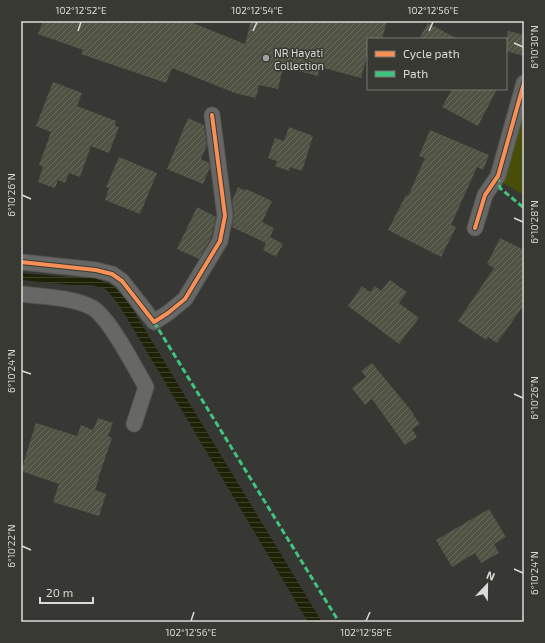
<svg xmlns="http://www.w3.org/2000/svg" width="545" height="643" font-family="'Exo 2',sans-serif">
	<defs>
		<pattern id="water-rules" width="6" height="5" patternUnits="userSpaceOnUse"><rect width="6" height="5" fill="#1e2106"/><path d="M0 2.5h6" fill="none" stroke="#3e412a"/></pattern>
		<pattern id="building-hatch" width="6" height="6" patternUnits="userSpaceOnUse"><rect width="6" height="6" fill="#505243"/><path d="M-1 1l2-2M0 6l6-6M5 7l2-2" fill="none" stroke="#696a5d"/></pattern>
	</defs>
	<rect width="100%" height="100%" fill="#373834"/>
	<path fill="#484e07" d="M524,111v84l-21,-12z"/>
	<path fill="url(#water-rules)" d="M21,273l47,4h26l19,9 14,14 195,322h-14l-189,-317 -13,-16 -14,-4h-21l-50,-5z"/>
	<path fill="url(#building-hatch)" d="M43,21h145l57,23 6,-23h136l-5,18h-14v13l-7,26 -41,-11 -2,9 -35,-9 -5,22 -19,-4 -3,13 -21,-5 -63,-25 -6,15 -85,-29 2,-4 -45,-16z
		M428,23l30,16h-39z
		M508,31l16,4v21l-18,-5v-12z
		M53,82l29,11 -5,13 39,15 -1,5 4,1 -10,26 -18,-7 -11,31 -11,-4 -4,10 -7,-3 -3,8 -17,-6 5,-15 -4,-2 12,-33 -15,-6z
		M452,89h45l-19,37 -36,-19z
		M188,118l16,7 3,20 -6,14 8,4 1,4 -7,17 -36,-15z
		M289,127l24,9 -11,35 -12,-4 -1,4 -14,-5 2,-5 -9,-3 7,-20 9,3z
		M430,130l59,25 -6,15 -6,-3 -26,58 5,2 -15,30 -53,-27 18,-35 2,1 17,-38 -6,-2z
		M119,157l38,16 -17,41 -35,-14 4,-12 -3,-1z
		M238,187l7,4 1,-2 26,12 -10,21 12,6 -4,9 13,7 -7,13 -13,-7 3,-7 -34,-16 2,-12 -2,-14z
		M197,207l19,10 -5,21 -12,21 -22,-10z
		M500,238l24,12v55l-27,38 -9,-6 -2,3 -28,-19 36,-53 -7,-4z
		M390,280l17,12 -8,11 20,15 -20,26 -51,-38 14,-20 8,6 5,-6 6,5z
		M372,363l42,51 -1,1 7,9 -8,5 5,8 -12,8 -33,-46 -7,6 -13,-17 14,-11 -5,-6z
		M98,418l15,5 -5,13 4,2 -14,41h1l-4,11 11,4 -7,22 -46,-14 6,-18 -38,-13 15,-48 41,13 4,-11 12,5z
		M489,509l17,28 -12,7 5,9 -18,10 -6,-10 -23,14 -16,-27z"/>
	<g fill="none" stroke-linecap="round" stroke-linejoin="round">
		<defs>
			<path id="minor" d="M475,228l10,-33 13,-19 26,-93
				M21,262l75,8 16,4 10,7 32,41 14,-9 17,-14 35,-58 5,-25 -13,-101
				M21,294c23,3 49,3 70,13 18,9 44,61 55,80l-12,37"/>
		</defs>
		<use href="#minor" stroke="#535451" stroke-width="17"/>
		<use href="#minor" stroke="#676865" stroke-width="15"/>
		<path stroke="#40c37c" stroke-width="3" stroke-dasharray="6 3" stroke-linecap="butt" d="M498,176l2,12 24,20
			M154,322l185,300"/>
		<defs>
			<path id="cycleway" d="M475,228l10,-33 13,-19 26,-93
				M21,262l75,8 16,4 10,7 32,41 14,-9 17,-14 35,-58 5,-25 -13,-101"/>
		</defs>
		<use href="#cycleway" stroke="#383933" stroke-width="6"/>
		<use href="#cycleway" stroke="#f78f57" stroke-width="4"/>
	</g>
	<path fill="none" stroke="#dadad7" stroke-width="1.5" d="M78,31l3,-9M253,31l4,-9M429,31l4,-9M514,43l9,4M22,195l9,4M514,218l9,4M22,371l9,3M514,394l9,4M22,546l9,4M514,569l9,4M191,621l3,-9M366,621l4,-9"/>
	<circle fill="#a1a19e" stroke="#383933" stroke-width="1.5" cx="266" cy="58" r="4"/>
	<g text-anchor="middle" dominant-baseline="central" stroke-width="3" stroke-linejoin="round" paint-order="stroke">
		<g font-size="11" fill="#dadad7" stroke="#383933" text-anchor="start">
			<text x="274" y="52">NR Hayati<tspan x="274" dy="13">Collection</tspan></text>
		</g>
	</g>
	<rect width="545" height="643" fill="none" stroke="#383933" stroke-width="44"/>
	<rect x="367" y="38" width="140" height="52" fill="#383933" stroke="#797975"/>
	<rect x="375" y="51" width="20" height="6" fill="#f78f57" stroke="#797975"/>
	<text x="403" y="58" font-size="12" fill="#dadad7">Cycle path</text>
	<rect x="375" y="71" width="20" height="6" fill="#40c37c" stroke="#797975"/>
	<text x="403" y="78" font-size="12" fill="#dadad7">Path</text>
	<g transform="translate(487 585) rotate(22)" stroke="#383933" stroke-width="3" paint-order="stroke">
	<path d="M0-3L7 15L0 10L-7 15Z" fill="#dadad7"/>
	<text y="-6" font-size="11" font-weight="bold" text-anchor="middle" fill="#dadad7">N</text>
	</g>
	<path d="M40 597v6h53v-6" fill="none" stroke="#dadad7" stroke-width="2"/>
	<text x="46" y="597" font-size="12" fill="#dadad7" stroke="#383933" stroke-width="3" paint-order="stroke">20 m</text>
	<rect x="22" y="22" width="501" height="599" fill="none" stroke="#dadad7" stroke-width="1.5"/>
	<g font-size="10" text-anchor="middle" fill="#dadad7">
		<text x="81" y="14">102°12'52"E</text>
		<text x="257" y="14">102°12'54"E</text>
		<text x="433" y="14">102°12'56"E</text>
		<text transform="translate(534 47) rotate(-90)" y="4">6°10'30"N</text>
		<text transform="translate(11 195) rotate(-90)" y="4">6°10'26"N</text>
		<text transform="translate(534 222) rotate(-90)" y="4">6°10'28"N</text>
		<text transform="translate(11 371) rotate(-90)" y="4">6°10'24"N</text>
		<text transform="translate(534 398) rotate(-90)" y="4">6°10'26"N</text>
		<text transform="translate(11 546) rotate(-90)" y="4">6°10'22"N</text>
		<text transform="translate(534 573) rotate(-90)" y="4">6°10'24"N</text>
		<text x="191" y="636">102°12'56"E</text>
		<text x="366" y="636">102°12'58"E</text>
	</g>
</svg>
